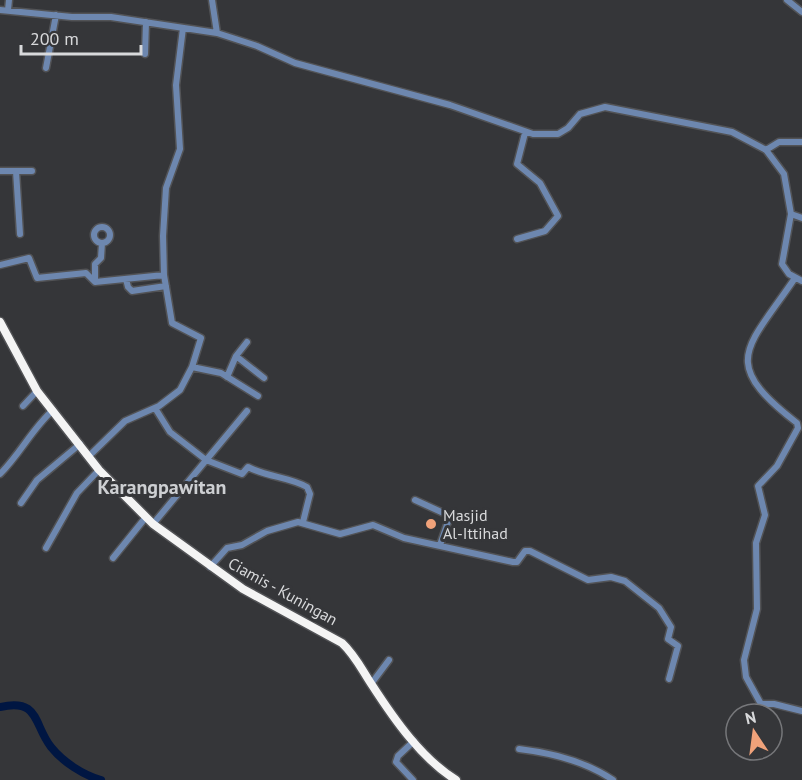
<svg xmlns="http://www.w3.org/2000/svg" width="802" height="780" font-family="'PT Sans',sans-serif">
	<rect width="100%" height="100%" fill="#353639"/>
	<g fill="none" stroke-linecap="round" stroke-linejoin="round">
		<path stroke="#001642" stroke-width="8" d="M0,707c40,-9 33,17 51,40 12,15 32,28 50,33"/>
		<defs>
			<path id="minor" d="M212,0l5,33
				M787,0l15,12
				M0,10l72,7h39l106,16 40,13 38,17 155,42 83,29h25l10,-6 12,-14 25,-7 127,25 34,18 18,24 7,40 -9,50 7,10 13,7
				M8,10l1,-10
				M183,28l-7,57 4,64 -14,39 -3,48 1,39 8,48 29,15 -9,29
				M145,54l1,-32
				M46,68l10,-53
				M766,150l13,-8h23
				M0,171h32
				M16,171l4,63
				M791,214l11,4
				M94 235a8 8 0 1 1 16 0a8 8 0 1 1-16 0Z
				M517,239l28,-8 13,-15 -18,-33 -23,-19 8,-31
				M0,265l29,-7 8,20 49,-5 9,9 69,-7
				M795,278c-48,71 -77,84 2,145l1,5 -21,38 -19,20 7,29 -9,28 1,66 -13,51 2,17 15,27h13l28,7
				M126,279l2,8 4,4 34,-5
				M95,281v-17l6,-6 1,-15
				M236,356l11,-14
				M227,377l9,-21 28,22
				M23,406l14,-15
				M155,408l15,24 36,28 36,14 6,-7c19,10 41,10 59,20l3,7 -7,28
				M88,457l37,-36 34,-15 21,-16 12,-23 29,6 37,23
				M0,474c20,-20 32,-45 53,-64
				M415,500l35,16 -10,29
				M21,503l16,-23 43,-36
				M153,524l94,-113
				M46,548l31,-55 22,-23
				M113,558l33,-41
				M210,567l17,-19 15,-3 25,-14 31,-9 42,12 33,-9 31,13 109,24h4l8,-11h5l58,29 23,-3 14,4 34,27 12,19 -3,12 10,7 -9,33
				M371,684l18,-24
				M763,705l3,9
				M519,749c34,4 66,12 94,31
				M413,780l-17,-18 2,-6 16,-15"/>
			<path id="highway" d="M0,322l37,69 62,79 54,54 90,65 99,54c13,12 20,27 30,42 22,34 49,73 84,95"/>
		</defs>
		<use href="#minor" stroke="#525356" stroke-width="9"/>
		<use href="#highway" stroke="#525356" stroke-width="11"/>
		<use href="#minor" stroke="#6d87af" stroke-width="6"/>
		<use href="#highway" stroke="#f4f4f4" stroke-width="8"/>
	</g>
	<circle fill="#f0a27a" stroke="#353639" stroke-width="2" cx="431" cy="524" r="6"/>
	<g text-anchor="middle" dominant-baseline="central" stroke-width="6" stroke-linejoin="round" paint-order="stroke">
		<g font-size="16" fill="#d8d9db" stroke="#353639" text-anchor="start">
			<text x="443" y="515">Masjid<tspan x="443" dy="18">Al-Ittihad</tspan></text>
		</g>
		<g font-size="16" fill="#d8d9db" stroke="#353639">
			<text transform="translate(283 591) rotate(29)">Ciamis - Kuningan</text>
		</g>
		<g font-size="20" font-weight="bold" fill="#cdcfd2" stroke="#353639">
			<text x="162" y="487">Karangpawitan</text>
		</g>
	</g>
	<g transform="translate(754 732) rotate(347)"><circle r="28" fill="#353639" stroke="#76777a" stroke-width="1.5"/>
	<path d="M0-4.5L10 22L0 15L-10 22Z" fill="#f0a27a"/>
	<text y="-9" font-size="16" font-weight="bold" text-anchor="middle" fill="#d8d9db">N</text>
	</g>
	<path d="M21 45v9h120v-9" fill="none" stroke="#d8d9db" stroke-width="3"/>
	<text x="30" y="45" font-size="18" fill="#d8d9db" stroke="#353639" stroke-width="4.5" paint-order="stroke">200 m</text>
</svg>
